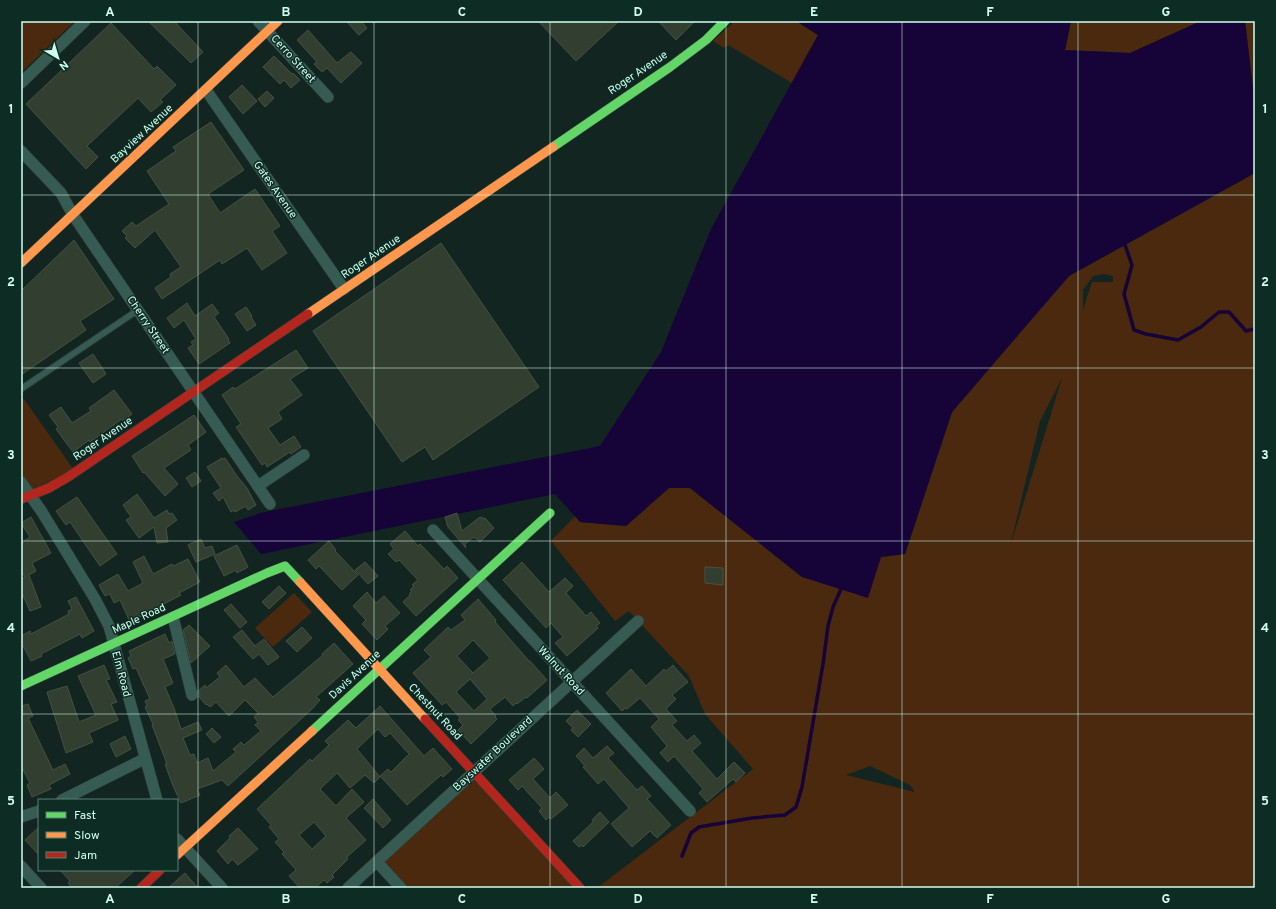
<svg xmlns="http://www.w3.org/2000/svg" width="1276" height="909" font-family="Overpass,sans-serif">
	<rect width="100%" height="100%" fill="#132520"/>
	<path fill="#4a290f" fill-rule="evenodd" d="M21,21h54l-54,52z
		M735,21h61l22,14 -26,48 -64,-38 -4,3 -11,-7z
		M1071,21h130l-71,32 -65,-3z
		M1245,21h10v69l-2,-1z
		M1255,173v715h-658l156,-119 -48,-55 -16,-38 -60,-65 -14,10 -64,-80 24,-25 5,6 46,4 43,-38h21l112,89 79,-20 24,-3 47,-142 117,-136zM1104,274l9,2v6h-21l-9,28v-20l10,-14zM1062,378l-52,169 30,-126zM870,766l40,19 5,7 -69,-17z
		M24,399l50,71 -44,24 -9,-15v-78z
		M294,593l18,19 -39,35 -18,-19z
		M475,772l105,116h-183l-23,-25z"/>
	<path fill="#160337" d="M796,21h275l-6,29 65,3 71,-32h44l8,68 2,1v83l-186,103 -117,136 -47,142 -24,3 -13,41 -66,-21 -112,-89h-21l-43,38 -46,-4 -25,-28 -294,60 -27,-32 26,-9 340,-67 61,-94 50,-123 107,-194z"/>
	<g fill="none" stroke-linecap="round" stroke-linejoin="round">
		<path stroke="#160337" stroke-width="3.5" d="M1125,245l7,20 -8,29 10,36 12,4 32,6 23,-13 18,-15h10l17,19 9,-2
			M682,856l9,-23 8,-6 53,-9 33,-3 11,-8 6,-20 21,-123 5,-38 5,-19 8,-18"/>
	</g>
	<path fill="#323e2f" stroke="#455240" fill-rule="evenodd" d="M148,21h26l29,31 -12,11z
		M346,21h15l6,7 -8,7z
		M538,21h81l-43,40z
		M658,21h37l-19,19z
		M111,23l43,46 3,-3 19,19 -16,15 3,2 -12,10 -13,-14 -51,48 11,11 -12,12 -60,-65z
		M308,30l29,33 14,-11 11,11 -21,20 -14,-15 -5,4 -8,-8 3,-2 -20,-22z
		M274,56l18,18 1,-1 7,7 -9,8 -7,-8 -4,4 -17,-17z
		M242,85l15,16 -14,13 -14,-17z
		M267,91l7,7 -9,9 -7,-8z
		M211,122l33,48 -36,24 12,19 35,-24 25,37 -8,5 15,22 -25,17 -15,-22 -25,16 -2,-4 -58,39 -7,-11 16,-11 -1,-3 11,-7 -26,-37 -20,18 -10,-10 2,-2 -5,-5 10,-9 4,4 33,-22 -22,-33 29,-20 -3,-4z
		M74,240l40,59 -34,22 6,9 -65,45v-84z
		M441,243l98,144 -106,73 -8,-13 -23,15 -89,-131z
		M187,303l8,13 17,-12 7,9 -5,4 15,22 -1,1 2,3 -31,21 -11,-16 5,-3 -2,-3 5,-3 -12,-19 -10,8 -7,-10z
		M246,307l6,9 -1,1 5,8 -9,6 -12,-17z
		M296,350l12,18 -18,11 12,16 -24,17 4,7 -14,9 12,17 14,-9 7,11 -10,7 -1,-2 -23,15 -2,-4 -3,2 -26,-38 5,-3 -19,-29 11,-8 2,2z
		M93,354l13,20 -13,9 -14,-20z
		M114,390l18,24 -9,7 -1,-2 -32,23 -1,-2 -16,12 -17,-23 2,-2 -9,-12 12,-8 11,16 19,-12 -2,-3z
		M194,415l12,17 -18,13 3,5 -27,18 14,16 -13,12 -21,-24 -1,1 -11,-17z
		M222,458l1,1 2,-1 12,18 10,12 9,17 -8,5 -2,-4 -11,6 -1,-2 -3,2 -8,-15 -4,4 -6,-8 8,-5 -14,-21z
		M195,472l6,9 -9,6 -6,-9z
		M137,494l17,24 13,-8 2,4 3,-1 5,7 -11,8 2,14 -11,1 -3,-16 -15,11 -13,-18 5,-3 -8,-12z
		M77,497l40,57 -17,12 -30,-44 -4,3 -10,-14z
		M457,513l5,18 18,-14 6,2 8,9 -14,14 -6,-5 -9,7 1,4 -18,-21 -3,-10z
		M31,517l20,36 -19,10 4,8 -7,4 12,32 -11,4 -9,-20v-12l4,-2 -4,-7v-27l9,-6 -9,-14z
		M405,531l13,15 2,-2 24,25 3,-3 11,12 -42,38 -13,-14 7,-7 -1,-1 3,-3 -2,-1 4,-4 -2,-1 6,-5 -19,-20 -3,2 -8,-8 6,-5 -4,-5z
		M201,539l4,9 7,-2 3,8 -19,8 -8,-17z
		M329,541l7,9 -1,1 23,24 -16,15 -23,-24 -3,3 -8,-9z
		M237,545l11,22 -11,6 -1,-3 -12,6 -10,-20z
		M144,556l9,18 19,-10 1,2 15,-7 12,23 -21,11 2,2 -51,27 -10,-22 -6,3 -4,-9 -5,2 -6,-11 19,-11 10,17 15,-8 -10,-21z
		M365,562l13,14 -10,8 -13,-14z
		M522,562l27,30 16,-14 8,8 -7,7 20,23 5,-4 9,11 -4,3 2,2 -31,28 -12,-13 8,-6 -12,-14 -5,5 -43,-48z
		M705,567l18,1v17l-18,-2z
		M279,586l7,7 -17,16 -7,-7z
		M367,592l9,11 8,-7 16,17 -15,13 3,3 -11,11 -15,-16 4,-4 -13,-14z
		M76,597l18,34 -12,7 -2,-4 -39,20 1,2 -11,5 -10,-19v-6l9,-5 1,3 38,-20 -1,-3 4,-2 -4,-8z
		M478,599l18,21 -1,2 34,39h1l17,19 -20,18 -1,-1 -9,7 -1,-1 -3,3 -8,-9 -15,12 6,7 -1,1 2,2 -26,25 -13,-14 5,-5 -5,-5 2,-2 -14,-16 -4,3 -29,-32 18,-16 -7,-7 24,-23 3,3 14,-10 -4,-5zM473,640l17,18 -17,15 -16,-17zM470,679l17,20 -13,12 -18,-19z
		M231,604l16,18 -7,6 -16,-18z
		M189,625l21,21 -19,17 -8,-33z
		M302,627l10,11 -15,14 -11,-11z
		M242,630l13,16 9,-7 15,18 -11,8 -9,-11 -6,5 -20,-22z
		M165,634l4,9 3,-2 3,13 -12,5 10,24 -8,4 9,21 7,21 17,-7 4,8 -19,8 7,17 4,-1 3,9 11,-5 5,13 23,-19 -3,-3 8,-7 3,3 17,-14 -6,-6 3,-3 -4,-5 4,-4 -13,-13 -16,16 -13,-14 -6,5 -3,-3 -1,1 -7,-8 1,-2 -2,-4 7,-6 1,3 14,-11 -3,-4 9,-8 18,22 11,-9 18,19 50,-42 -1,-1 12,-11 19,21 -37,33 4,3 -8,9 -84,77 -6,-6 -25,9 3,6 -19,8 -8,-17 -8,-22h2l-15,-39 1,-1 -8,-17 2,-1 -2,-5 5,-2 -14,-31 -3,1 -5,-11 3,-2 -2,-5z
		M104,665l6,14 -4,1 11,22 -6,2 7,16 -29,13 4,9 -27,11 -19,-61 20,-6 12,36 17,-7 -18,-39z
		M673,665l15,17 -16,13 4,4 -10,10 11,12 -5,4 15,16 7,-6 7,8 -9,8 25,28 17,-17 11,11 -9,9 -3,-3 -26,23 -8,-9 4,-4 -29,-33 -6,6 -8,-9 7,-7 -16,-19 8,-8 -19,-21 -13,11 -2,-1 -3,3 -16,-18 25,-24 15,17 18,-17 2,2z
		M28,704l5,12 -5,2 25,52 12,-6 5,10 -21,11 2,4 -19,8 -5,-12 3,-2 -9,-17v-61l1,1z
		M380,706l44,50 9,-8 19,21 -9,8 -2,-2 -34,30 -27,-29 8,-7 3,3 18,-18 -19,-21 -5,4 -7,-8 -21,20 23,28 -6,6 -9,-8 -15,13 -13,-15 -17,16 16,17 16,-17 12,13 -18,16 20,22 -19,17 1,2 -16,16 2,2 -7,6 -3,-3 -9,8h-15l-11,-12 7,-6 -14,-16 2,-2 -9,-10 4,-3 -10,-12 2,-2 -14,-16 53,-50 2,2 17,-16 -4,-4 23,-21 8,8zM314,822l12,14 -14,13 -13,-14z
		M577,710l14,14 -13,13 -7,-7 2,-2 -7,-7z
		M212,728l9,9 -7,6 -8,-9z
		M125,736l6,13 -15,8 -6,-13z
		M607,746l7,7 -6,5 29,32 5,-4 9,10 -4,3 24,26 -14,13 -7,-7 -18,16 -21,-23 18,-16 -25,-29 -6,5 -15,-17 2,-1 -9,-10 8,-8 9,10z
		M534,758l10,11 -11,10 17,19 6,-6 12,13 -17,14 -2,-2 -3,3 -7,-9 3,-3 -12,-13 -8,-9 -4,4 -9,-10z
		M373,799l18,21 -8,8 -19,-20z
		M600,812l9,10 -26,25 -1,-2 -3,2 -6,-6 21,-20 -2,-1z
		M39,827v28l-14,-15z
		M238,828l20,21 -20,16 -6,-6 -4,5 -11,-13 13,-13 -1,-2z
		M60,870h75l-20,18h-43l-4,-5 2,-2z
		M185,873l13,15h-30z"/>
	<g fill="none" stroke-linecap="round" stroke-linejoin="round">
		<defs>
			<path id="lane" d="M21,389l117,-79"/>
			<path id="street" d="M258,21l70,76
				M21,83l64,-62
				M206,90l138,199
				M21,151l40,42 12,22 197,289
				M21,482l21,30 53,87 14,27 48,174
				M258,486l46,-31
				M433,530l257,281
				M173,617l19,78
				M62,800l82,-41
				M21,817l18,-6
				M177,839l45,49
				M377,862l24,26
				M21,866l20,22
				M348,888l290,-267"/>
			<path id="fast" d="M553,147l117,-80 36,-27 19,-19
				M21,686l246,-113 18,-7 15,16
				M312,731l238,-218"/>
			<path id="slow" d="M21,263l257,-242
				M308,314l245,-167
				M300,582l125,137
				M177,855l135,-124"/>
			<path id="jam" d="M21,499l28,-11 19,-11 240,-163
				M425,719l155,169
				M141,888l19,-18"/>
		</defs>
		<use href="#lane" stroke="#31413c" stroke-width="7"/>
		<use href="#street" stroke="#31413c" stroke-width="12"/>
		<use href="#fast" stroke="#31413c" stroke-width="10"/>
		<use href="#slow" stroke="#31413c" stroke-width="10"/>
		<use href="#jam" stroke="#31413c" stroke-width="10"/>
		<use href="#lane" stroke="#365b52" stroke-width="5.5"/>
		<use href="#street" stroke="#365b52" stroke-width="11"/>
		<use href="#fast" stroke="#63d668" stroke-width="9"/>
		<use href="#slow" stroke="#ff974d" stroke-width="9"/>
		<use href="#jam" stroke="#b3261e" stroke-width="9"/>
	</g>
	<path fill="none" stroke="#d0feef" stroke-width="1" stroke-opacity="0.55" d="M198,21v867M374,21v867M550,21v867M726,21v867M902,21v867M1078,21v867M21,195h1234M21,368h1234M21,541h1234M21,714h1234"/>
	<g text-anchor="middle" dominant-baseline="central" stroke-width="3" stroke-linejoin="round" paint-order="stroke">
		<g font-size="11" fill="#d0feef" stroke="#0c2c24">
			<text transform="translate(293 59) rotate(48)">Cerro Street</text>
			<text transform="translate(638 73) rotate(-34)">Roger Avenue</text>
			<text transform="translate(142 134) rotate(-43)">Bayview Avenue</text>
			<text transform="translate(275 190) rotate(55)">Gates Avenue</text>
			<text transform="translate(371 257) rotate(-34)">Roger Avenue</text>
			<text transform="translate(148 325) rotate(56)">Cherry Street</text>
			<text transform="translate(103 439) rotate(-34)">Roger Avenue</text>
			<text transform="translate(139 619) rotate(-25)">Maple Road</text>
			<text transform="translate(561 671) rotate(47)">Walnut Road</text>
			<text transform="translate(121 674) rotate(75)">Elm Road</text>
			<text transform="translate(355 675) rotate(-43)">Davis Avenue</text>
			<text transform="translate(435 712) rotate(47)">Chestnut Road</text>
			<text transform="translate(493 754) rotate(-43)">Bayswater Boulevard</text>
		</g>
	</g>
	<rect width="1276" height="909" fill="none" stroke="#0c2c24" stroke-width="44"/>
	<rect x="38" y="799" width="140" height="72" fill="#0c2c24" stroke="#5a8075"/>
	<rect x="46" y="812" width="20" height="6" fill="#63d668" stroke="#5a8075"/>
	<text x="74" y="819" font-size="12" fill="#d0feef">Fast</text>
	<rect x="46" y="832" width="20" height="6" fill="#ff974d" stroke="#5a8075"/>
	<text x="74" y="839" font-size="12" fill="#d0feef">Slow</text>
	<rect x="46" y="852" width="20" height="6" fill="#b3261e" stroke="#5a8075"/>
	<text x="74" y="859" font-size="12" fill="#d0feef">Jam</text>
	<g transform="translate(58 58) rotate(142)" stroke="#0c2c24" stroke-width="3" paint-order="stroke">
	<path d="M0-3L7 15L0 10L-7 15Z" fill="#d0feef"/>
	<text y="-6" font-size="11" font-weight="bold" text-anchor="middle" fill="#d0feef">N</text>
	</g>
	<rect x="22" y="22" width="1232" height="865" fill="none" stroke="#d0feef" stroke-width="1.5"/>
	<g font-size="13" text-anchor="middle" font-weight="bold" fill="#d0feef">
		<text x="110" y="16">A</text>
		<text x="286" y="16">B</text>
		<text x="462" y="16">C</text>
		<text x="638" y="16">D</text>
		<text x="814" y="16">E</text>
		<text x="990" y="16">F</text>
		<text x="1166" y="16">G</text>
		<text x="11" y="113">1</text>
		<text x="1265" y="113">1</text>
		<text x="11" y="286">2</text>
		<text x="1265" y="286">2</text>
		<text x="11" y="459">3</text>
		<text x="1265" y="459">3</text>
		<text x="11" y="632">4</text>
		<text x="1265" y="632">4</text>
		<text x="11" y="805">5</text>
		<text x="1265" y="805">5</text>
		<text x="110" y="903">A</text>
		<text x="286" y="903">B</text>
		<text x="462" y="903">C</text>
		<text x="638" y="903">D</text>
		<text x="814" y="903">E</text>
		<text x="990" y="903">F</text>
		<text x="1166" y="903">G</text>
	</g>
</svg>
